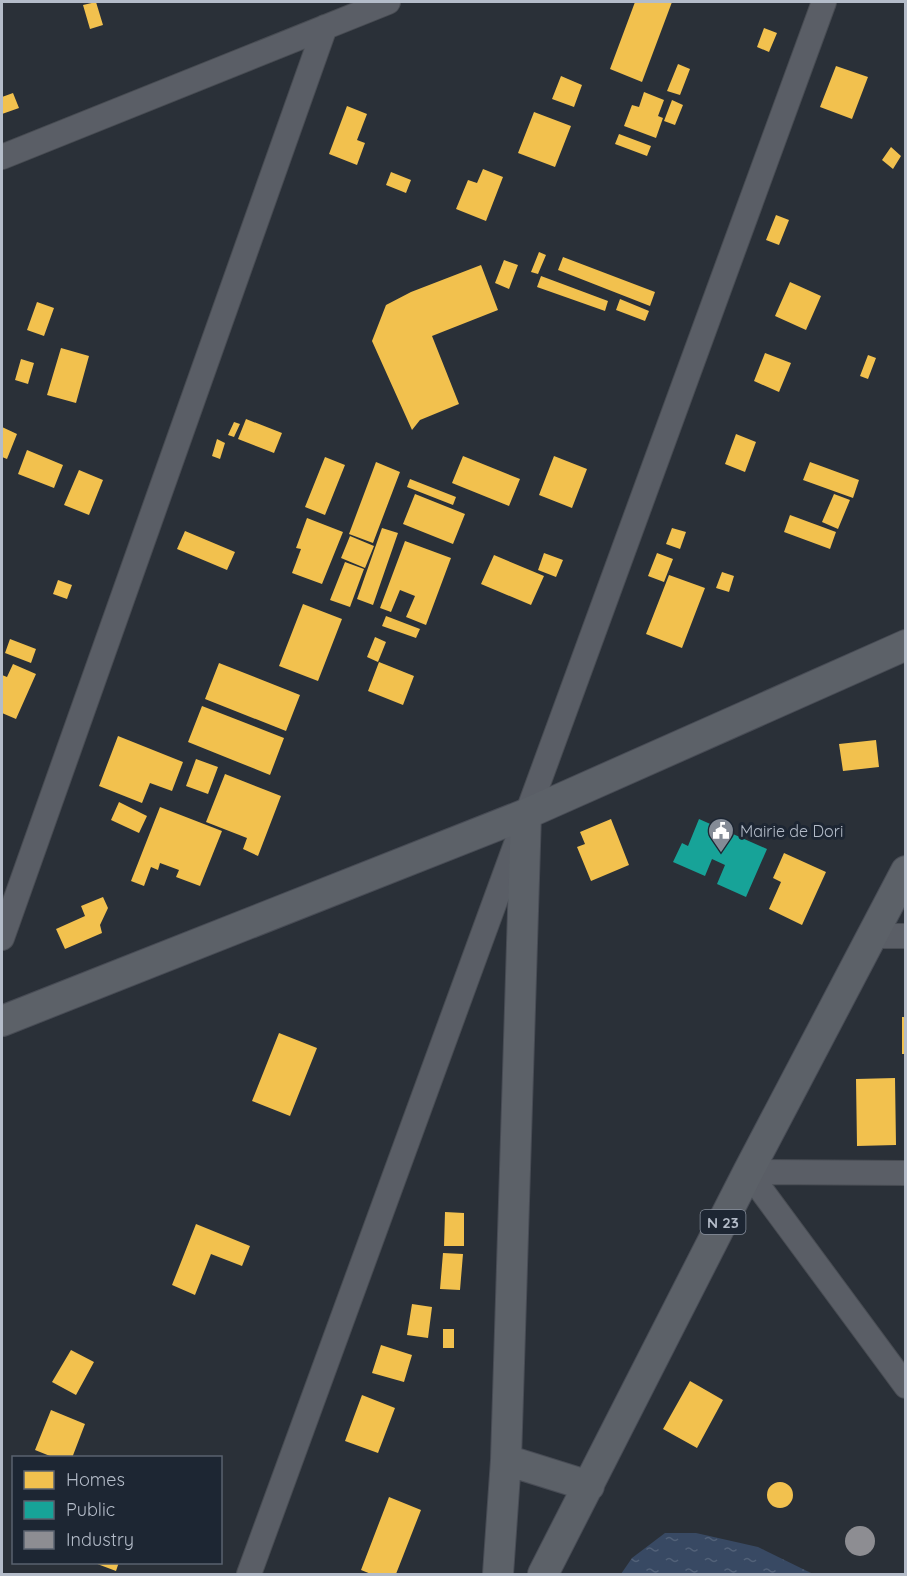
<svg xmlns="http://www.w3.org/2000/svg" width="907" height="1576" font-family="Quicksand,sans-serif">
	<defs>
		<pattern id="water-ripples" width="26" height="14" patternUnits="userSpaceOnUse" patternTransform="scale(1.5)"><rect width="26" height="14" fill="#384963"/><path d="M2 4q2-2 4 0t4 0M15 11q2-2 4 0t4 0" fill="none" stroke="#526178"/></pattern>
	</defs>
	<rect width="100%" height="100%" fill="#2a3038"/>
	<path fill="url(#water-ripples)" d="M665,1533h31l62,14 55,27h-192l11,-16z"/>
	<path fill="#f2c14e" d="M96,2l7,23 -13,4 -7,-24z
		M635,2h37l-30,80 -32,-13z
		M764,28l13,5 -8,19 -12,-5z
		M678,64l12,5 -10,26 -13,-4z
		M836,66l32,11 -16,42 -32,-12z
		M561,76l21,9 -8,22 -22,-8z
		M644,92l20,8 -6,16 5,2 -7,20 -32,-12 8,-21 7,2z
		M13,93l6,15 -17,6v-17z
		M672,100l11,5 -8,20 -11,-4z
		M347,106l20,8 -10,26 8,3 -8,22 -28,-11z
		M534,112l37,14 -16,41 -37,-14z
		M619,134l32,12 -4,10 -32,-12z
		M891,147l10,9 -8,13 -11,-9z
		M483,169l20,8 -17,44 -30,-12 12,-29 9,3z
		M391,172l20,8 -5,13 -20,-8z
		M776,215l13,5 -10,25 -13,-5z
		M539,252l7,3 -8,19 -7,-2z
		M563,257l92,35 -5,14 -92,-36z
		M504,260l14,5 -9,24 -14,-6z
		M481,265l17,45 -66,26 27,68 -39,16 -8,10 -40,-89 14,-36 25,-13z
		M541,276l67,25 -3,10 -68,-24z
		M790,282l31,14 -15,34 -31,-14z
		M620,299l29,12 -4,10 -29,-11z
		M37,302l17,6 -10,28 -17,-6z
		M61,348l28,8 -13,47 -29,-8z
		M765,353l26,10 -12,29 -25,-11z
		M868,355l8,3 -8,21 -8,-3z
		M21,359l13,4 -6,21 -13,-4z
		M246,419l36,14 -8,20 -36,-14z
		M234,422l6,2 -6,13 -6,-2z
		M2,427l15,7 -10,25 -5,-2z
		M736,434l20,8 -11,30 -20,-8z
		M217,439l8,4 -5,16 -8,-3z
		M27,450l36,15 -9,23 -36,-14z
		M463,456l57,23 -11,27 -57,-23z
		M554,456l33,13 -15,39 -33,-13z
		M325,457l20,8 -20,50 -20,-8z
		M376,462l24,10 -27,71 -24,-9z
		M810,462l49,18 -6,18 -50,-18z
		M79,470l24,10 -14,35 -25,-10z
		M410,479l46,18 -3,8 -46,-18z
		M415,494l50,20 -12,30 -50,-20z
		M834,494l16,6 -12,29 -16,-7z
		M790,515l46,17 -6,17 -46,-17z
		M307,518l36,14 -21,52 -30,-11 9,-24 -5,-1z
		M382,528l16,5 -25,72 -16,-6z
		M672,528l14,4 -6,17 -14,-5z
		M185,531l50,21 -8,18 -50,-21z
		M350,536l24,10 -9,22 -24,-10z
		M405,541l46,17 -25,67 -20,-8 9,-21 -15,-6 -9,22 -11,-4z
		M544,553l19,7 -7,17 -18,-7z
		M657,553l16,6 -9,23 -16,-6z
		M494,555l50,21 -13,29 -50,-21z
		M345,562l19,7 -14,38 -20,-7z
		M722,572l12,4 -5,16 -13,-4z
		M669,575l36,13 -23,60 -36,-14z
		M58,580l14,5 -5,14 -14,-5z
		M303,604l39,15 -24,62 -39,-15z
		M386,616l34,13 -4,9 -34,-12z
		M375,637l11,5 -8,20 -11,-5z
		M10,639l26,10 -5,14 -26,-10z
		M379,662l35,14 -11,29 -35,-14z
		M219,663l81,32 -14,36 -81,-32z
		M13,664l23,10 -20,45 -14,-6v-38l5,2z
		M202,706l82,32 -14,37 -82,-33z
		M118,736l65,26 -11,29 -22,-8 -8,20 -43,-17z
		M876,740l3,27 -36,4 -4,-27z
		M196,759l22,8 -10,27 -22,-8z
		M225,774l56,22 -23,60 -15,-7 4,-11 -41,-16z
		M119,802l28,14 -8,17 -28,-13z
		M160,807l62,24 -22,55 -24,-9 3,-7 -19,-7 -2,7 -7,-3 -7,19 -13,-5z
		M611,819l18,46 -38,16 -14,-34 8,-3 -5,-12z
		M784,853l42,19 -24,53 -33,-16 12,-27 -8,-4z
		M103,897l5,11 -8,17 2,8 -37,16 -9,-20 29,-13 -4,-10z
		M902,1017h4v37h-4z
		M279,1033l38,15 -27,68 -38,-15z
		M895,1078l1,67 -39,1 -1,-67z
		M445,1212l19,1v33h-20z
		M196,1224l54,22 -8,20 -31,-12 -16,41 -23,-10z
		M443,1253l20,1 -3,36 -20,-1z
		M412,1304l20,3 -4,31 -21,-3z
		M443,1329h11v19h-11z
		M381,1345l31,10 -8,27 -32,-9z
		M71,1350l23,12 -18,33 -24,-13z
		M690,1381l33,19 -26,48 -34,-19z
		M362,1395l33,13 -17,45 -33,-12z
		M51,1410l34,14 -13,34h-17l-20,-8z
		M767 1495a13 13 0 1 1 26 0a13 13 0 1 1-26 0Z
		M389,1497l32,13 -25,64h-25l-10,-4z
		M92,1562h27l-3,9z"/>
	<path fill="#17a398" d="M699,819l68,30 -21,48 -29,-13 8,-19 -13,-6 -7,17 -32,-14 9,-19 6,3z"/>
	<path fill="#8d8d92" d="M845 1541a15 15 0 1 1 30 0a15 15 0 1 1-30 0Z"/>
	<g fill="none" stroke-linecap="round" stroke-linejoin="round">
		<defs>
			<path id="minor" d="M2,157l386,-155
				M874,936h32
				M2,938l323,-911
				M748,1172l158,214
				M748,1172l158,1
				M249,1574l575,-1572"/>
			<path id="major" d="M2,1021l524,-207 380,-169
				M506,1460l83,26
				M498,1574l8,-114 20,-646
				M543,1574l205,-402 158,-301"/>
		</defs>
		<use href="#minor" stroke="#484c53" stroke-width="26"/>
		<use href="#major" stroke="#484c55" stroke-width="32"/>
		<use href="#minor" stroke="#5a5e66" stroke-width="24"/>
		<use href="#major" stroke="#5c6168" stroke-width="30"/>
	</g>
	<defs>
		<symbol id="civic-pin" viewBox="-11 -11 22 30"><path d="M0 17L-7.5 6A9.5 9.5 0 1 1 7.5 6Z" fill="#848b96" stroke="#1d2633"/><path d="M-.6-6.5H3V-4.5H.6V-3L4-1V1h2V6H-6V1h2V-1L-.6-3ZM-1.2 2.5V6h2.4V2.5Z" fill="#fff"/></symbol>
	</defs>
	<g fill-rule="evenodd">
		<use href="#civic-pin" x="706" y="816" width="30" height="40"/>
	</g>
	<g text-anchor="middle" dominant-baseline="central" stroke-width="6" stroke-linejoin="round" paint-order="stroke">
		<rect fill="#1d2633" stroke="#878f9c" stroke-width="1.5" x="700.5" y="1210" width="45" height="24" rx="4.5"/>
		<g font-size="15" font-weight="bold" fill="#b4bcc9">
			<text x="723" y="1222">N 23</text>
		</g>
		<g font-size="16" fill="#b4bcc9" stroke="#1d2633" text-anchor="start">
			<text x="740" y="831">Mairie de Dori</text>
		</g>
	</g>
	<rect width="907" height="1576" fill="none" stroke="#b4bcc9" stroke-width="6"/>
	<rect x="12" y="1456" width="210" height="108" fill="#1d2633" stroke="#59626f" stroke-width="1.5"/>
	<rect x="24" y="1471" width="30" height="18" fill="#f2c14e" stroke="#59626f" stroke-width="1.5"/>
	<text x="66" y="1486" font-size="18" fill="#b4bcc9">Homes</text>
	<rect x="24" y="1501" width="30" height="18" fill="#17a398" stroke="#59626f" stroke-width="1.5"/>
	<text x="66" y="1516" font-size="18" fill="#b4bcc9">Public</text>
	<rect x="24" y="1531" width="30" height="18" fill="#8d8d92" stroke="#59626f" stroke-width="1.5"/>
	<text x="66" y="1546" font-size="18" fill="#b4bcc9">Industry</text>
</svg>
